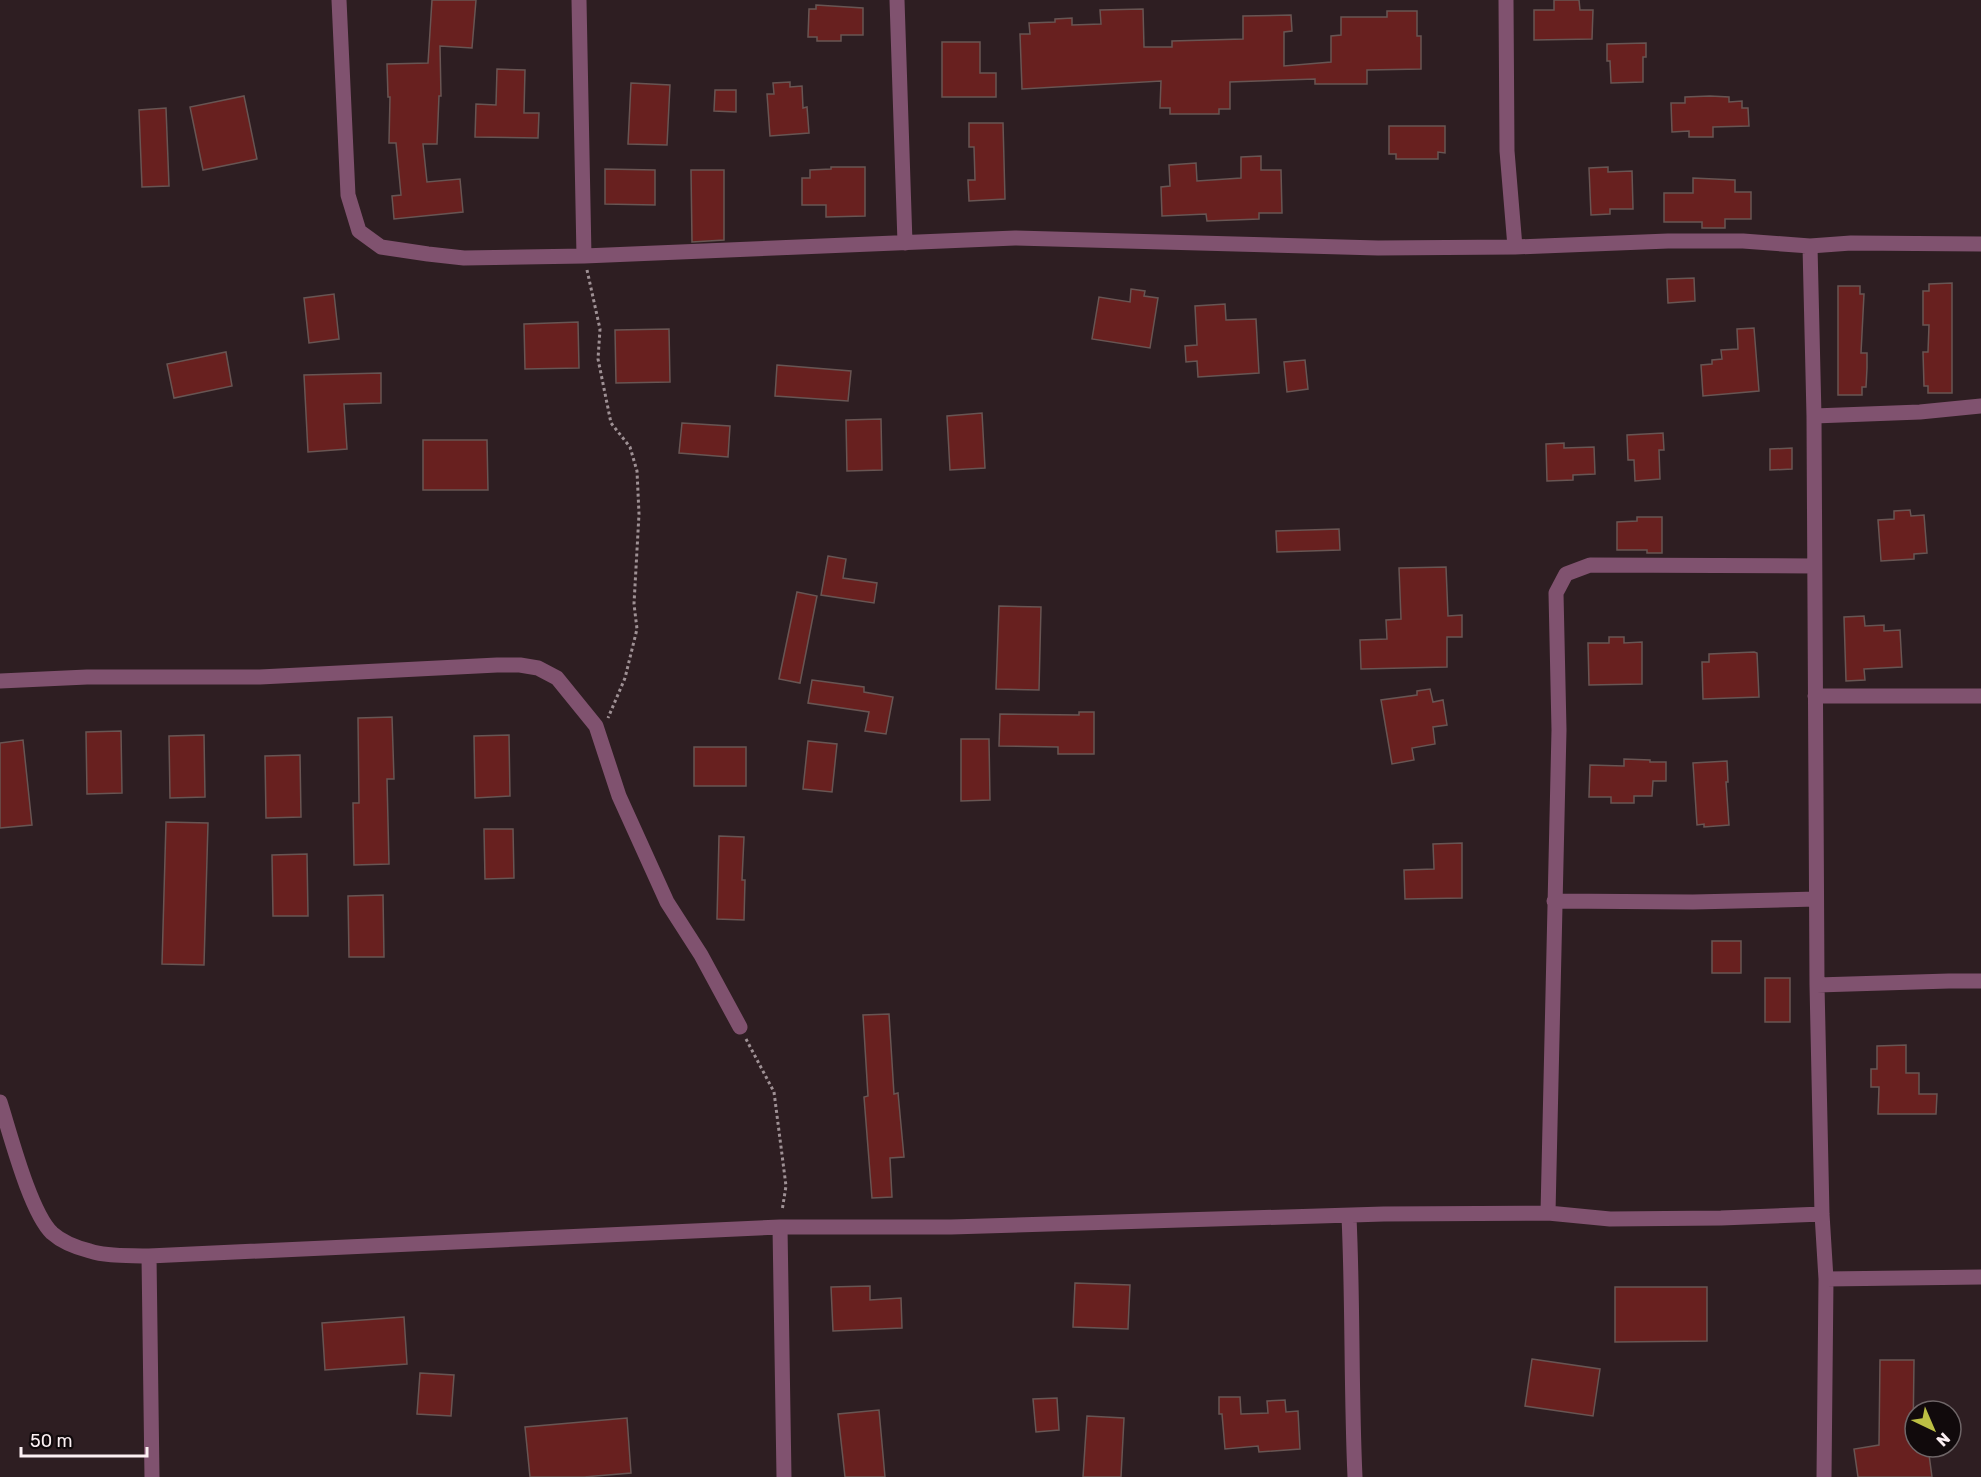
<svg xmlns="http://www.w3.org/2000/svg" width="1981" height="1477" font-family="Rubik,sans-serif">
	<rect width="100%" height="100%" fill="#2e1e22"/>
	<path fill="#68201f" stroke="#685553" stroke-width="1.5" d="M432,0h44l-4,48 -32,-2 1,50h-2l-2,48h-14l4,38 33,-3 3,33 -69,7 -2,-23 9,-1 -5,-52h-7l1,-46h-2l-1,-33 41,-1z
		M1554,0h25l1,10h13l-1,29 -58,1v-30h20z
		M816,5l47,3v27h-22v6h-24v-4h-9l1,-28h7z
		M1143,9l1,38h28v-6l71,-2v-23l48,-1 1,16 -8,1v34l47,-4v-26l10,-1v-18h46v-6h30v25h4v33l-54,1v14h-52v-5l-85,3v27h-11v5h-49v-6h-10l1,-27 -139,8 -2,-55h10l-1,-11 26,-1v-3l17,-1v7l29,-1 -1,-14z
		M942,42h38v31h16v24h-54z
		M1646,43v14h-3v25l-32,1 -1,-22h-3v-17z
		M497,69l28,1 -1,43h15l-1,25 -63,-1 1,-33 20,1z
		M790,82v5l12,-1 1,22 4,-1 2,26 -39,3 -3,-42h7l-1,-11z
		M631,83l39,2 -3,60 -39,-1z
		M715,90h21v22l-22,-1z
		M244,96l13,63 -54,11 -13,-63z
		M1710,96l19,1v5l13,-1v7h6l1,18 -36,1v10h-24v-6l-17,1 -1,-29h14v-6z
		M166,108l3,78 -27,1 -3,-77z
		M969,123h34l2,76 -36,2 -1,-21h7l-1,-33h-5z
		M1389,126h56v27l-7,-1v7h-42v-5h-7z
		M1261,156v14h20l1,43h-23v6l-52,2 -1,-7 -44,2 -1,-29 9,-1 -1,-21 27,-2 1,18 44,-3v-21z
		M831,167h34v49l-39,1v-12h-24v-27h8v-8l21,-1z
		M1608,167v5l24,-1 1,38h-23v5l-19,1 -2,-47z
		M605,169l50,1v35l-50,-1z
		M691,170h33v70l-32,2z
		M1693,178l42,2v12h16v27h-26v9h-23v-6h-38v-29h29z
		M1694,278l1,23 -27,2 -1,-24z
		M1952,283v110h-24v-7h-4l-1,-34h5l1,-27h-6v-34h6v-7z
		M1838,286h22v8h4l-3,59h6v15l-1,19h-4v8h-24z
		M1131,289l14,2 -1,5 14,2 -8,50 -58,-9 7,-42 31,5z
		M334,294l5,45 -30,4 -5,-45z
		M1225,304l1,16 30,-1 3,54 -61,4 -1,-16 -11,1 -1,-16 12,-1 -2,-39z
		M578,322l1,46 -54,1 -1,-45z
		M1754,328l5,63 -56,5 -2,-31 11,-1v-4l10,-1 -1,-9 17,-1 -1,-20z
		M669,329l1,53 -54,1 -1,-53z
		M226,352l6,34 -58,12 -7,-34z
		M1305,360l3,29 -21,3 -3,-30z
		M777,365l74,6 -3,30 -73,-5z
		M381,373v30l-37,1 3,45 -39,3 -4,-77z
		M982,413l3,55 -35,2 -3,-54z
		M881,419l1,51 -35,1 -1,-51z
		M682,423l48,3 -2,31 -49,-4z
		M1663,433l1,17h-5l1,29 -25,2 -1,-21h-6l-1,-25z
		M423,440h64l1,50h-65z
		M1564,443v5l30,-1 1,27 -22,1v5l-26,1 -1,-37z
		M1792,448v21l-22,1v-21z
		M1910,510l1,6 13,-1 3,38 -13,1v5l-33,2 -3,-41 16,-1v-8z
		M1637,517h25v36h-15v-3h-30v-28l20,-1z
		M1339,529l1,21 -63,2 -1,-21z
		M828,556l18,3 -3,19 34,5 -3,20 -53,-8z
		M1446,567l2,49 14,-1v22h-15v30l-86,2 -1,-29 27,-1 -1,-19 15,-1 -2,-51z
		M797,592l20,4 -17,87 -21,-4z
		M999,606l42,1 -2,83 -43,-1z
		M1864,616l1,10 19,-1v6l16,-1 2,37 -38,2 1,11 -19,1 -2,-64z
		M1609,637h15v6l18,-1v42l-53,1 -1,-42h21z
		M1754,652l3,1 2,44 -56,2 -1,-37h7v-8z
		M812,680l52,7v5l29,5 -7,37 -21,-3 4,-19 -61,-9z
		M1430,689l3,13 10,-2 4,25 -14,2 2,17 -23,4 2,12 -22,4 -11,-64 36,-5v-4z
		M1079,712h15v42h-36v-7l-59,-1 1,-32 79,1z
		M392,717l2,62h-7l2,85 -35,1 -1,-62h6l-1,-85z
		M121,731l1,62 -35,1 -1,-62z
		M204,735l1,62 -35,1 -1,-62z
		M509,735l1,61 -35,2 -1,-62z
		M961,739h28l1,61 -29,1z
		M23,740l9,85 -32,3v-85z
		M808,741l29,3 -5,48 -29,-3z
		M694,747h52v39h-52z
		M300,755l1,62 -35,1 -1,-62z
		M1624,759l26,1v2h16v19h-13l-1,15h-18v7h-23v-6h-22l1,-32 34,1z
		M1727,761l1,21h-2l3,43 -25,2v-3l-7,1 -4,-62z
		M166,822l42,1 -4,142 -42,-1z
		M484,829h29l1,49 -29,1z
		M719,836l25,1 -2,43h3l-1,40 -27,-1z
		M1462,843v55l-57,1 -1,-29 30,-1 -1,-25z
		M307,854l1,62h-35l-1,-61z
		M383,895l1,62h-35l-1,-61z
		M1712,941h29v32h-29z
		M1765,978h25v44h-25z
		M889,1014l5,80 4,-1 6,64 -14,1 2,39 -20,1 -8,-101 4,-1 -5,-81z
		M1906,1045v28h13v21h18l-1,20h-58l1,-27h-8v-18h6v-23z
		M1075,1283l55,2 -2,44 -55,-2z
		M870,1286v14l31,-2 1,30 -69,3 -2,-44z
		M1615,1287h92v54l-92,1z
		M404,1317l3,47 -82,6 -3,-47z
		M1532,1359l68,10 -7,47 -68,-10z
		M1880,1360h34l-1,81 2,-1v7h13l4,30h-74l-4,-28 25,-4z
		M420,1373l34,2 -3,41 -34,-2z
		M1219,1397h21l1,17 27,-1 -1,-12 18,-1 1,12 12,-1 2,38 -41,3 -1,-6 -33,3 -3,-35h-3z
		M1057,1398l2,32 -23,2 -3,-33z
		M879,1410l6,67h-40l-7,-63z
		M1087,1416l37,2 -3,59h-38z
		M627,1418l4,55 -47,4h-54l-5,-50z"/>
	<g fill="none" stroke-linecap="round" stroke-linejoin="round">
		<path stroke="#9f9195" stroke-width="3" stroke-dasharray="3 3" stroke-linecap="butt" d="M587,270l13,59 -2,30 13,64 19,24 7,24 2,43 -5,90 3,25 -12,49 -17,40
			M746,1039l28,53 12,94 -4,25"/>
		<path stroke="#80526f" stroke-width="15" d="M339,0l9,195 11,36 22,16 47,7 36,4 120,-2 431,-18 363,10 137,-1 153,-6h75l67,5 41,-3 130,1
			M579,0l5,256
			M897,0l8,243
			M1506,0l1,151 8,96
			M1810,246l4,170 3,569 5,229 4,65 -2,198
			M1814,416l106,-4 61,-6
			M0,681l87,-4h173l237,-12h23l18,3 19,10 39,48 23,70 48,106 34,53 39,72
			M1815,696h166
			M1554,901l139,1 123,-3
			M1817,985l132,-4h32
			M0,1102c10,31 30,110 52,131 10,9 26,15 38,18 18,6 41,4 59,5l631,-29h171l433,-13 164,-1 62,6 111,-1 101,-4
			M1548,1213l11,-483 -3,-137 10,-19 24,-9 224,1
			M1349,1217c4,86 2,173 6,260
			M780,1227l4,250
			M149,1256l3,221
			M1826,1279l155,-2"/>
	</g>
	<g transform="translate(1933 1429) rotate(136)"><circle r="28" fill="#110a0c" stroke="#6f6668" stroke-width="1.5"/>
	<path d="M0-4.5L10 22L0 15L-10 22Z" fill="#bcbf44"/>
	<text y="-9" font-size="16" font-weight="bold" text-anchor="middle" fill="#fcf0f3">N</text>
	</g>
	<path d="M21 1447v9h126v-9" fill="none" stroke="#fcf0f3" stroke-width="3"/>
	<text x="30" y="1447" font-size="18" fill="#fcf0f3" stroke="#110a0c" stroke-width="4.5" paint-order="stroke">50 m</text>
</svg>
